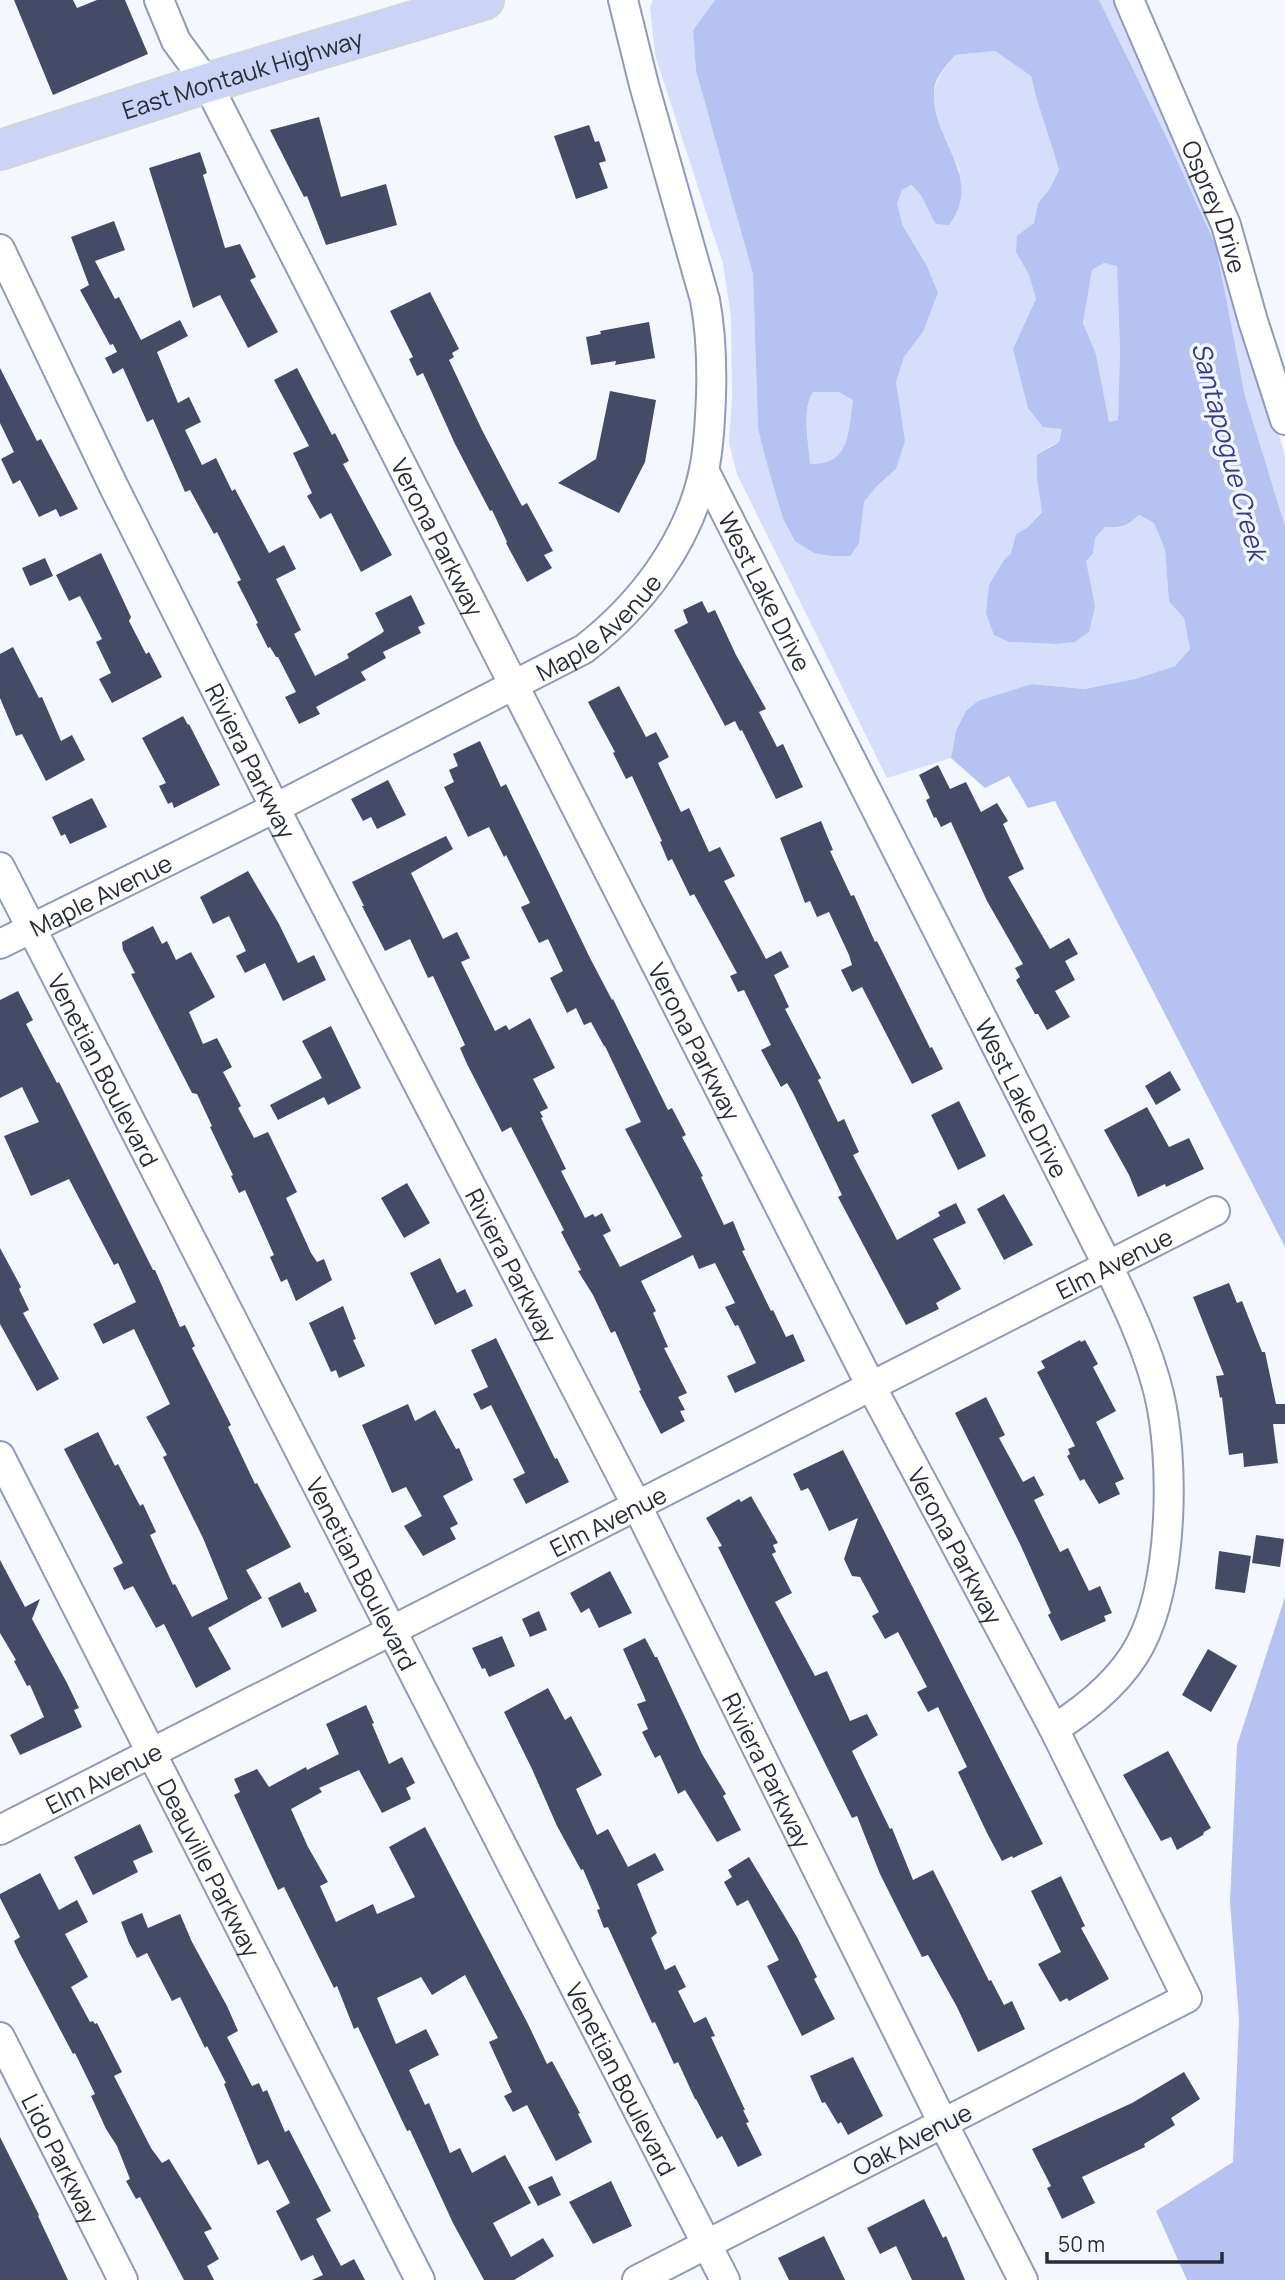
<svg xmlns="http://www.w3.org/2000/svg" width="1285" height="2280" font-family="Manrope,sans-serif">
	<rect width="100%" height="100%" fill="#f5f7fe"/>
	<path fill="#d6defc" d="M653,0h62l-22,30 3,41 57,203 5,155 25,89 78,1 3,-17 13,-16 19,-17 8,-28 -8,-59 8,-25 19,-25 15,-39 -11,-27 -24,-40 -6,-22 5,-14 8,-5 13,9 7,21 30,-44c-8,-20 -32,-63 -25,-84 4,-12 12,-22 20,-32l40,-4 36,25c7,32 19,62 28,94l-10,20 -11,13 -4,20 -18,29 13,23 7,24 -9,23 35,107 -3,13 -11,5 -11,32 5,33 -14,15 -12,7 -5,19 -7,7 5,82 46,2 34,-63 -3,-20 7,-7 2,-16 10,-11c16,3 22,-1 34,-12l15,8 11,27 4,52 15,16 6,31 -15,17 -40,13 -52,10 -51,-5 -76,47 -5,27 -64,20 -150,-304 -8,-31 3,-45 -1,-81 -8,-53 -68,-209 -5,-48z
		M1099,0h17l107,231 62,225v70l-40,-130 -29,-150 -49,-108z
		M1104,263l13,2 3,86 -2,69 -9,2 -13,-68 -13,-31 9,-53z
		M813,392h25l15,8c-3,19 -3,58 -26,64 -5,1 -12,0 -17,1 -1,-22 -9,-54 3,-73z"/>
	<path fill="#b6c2f1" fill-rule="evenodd" d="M715,0h384l68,138 49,108 29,150 40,130v721l-230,-446 -27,7 -19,-32 -24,12 -34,-30 5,-27 10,-20 12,-10 54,-17 52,5 51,-10 40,-13 15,-17 -6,-31 -15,-16 -4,-52 -11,-27 -15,-8c-12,11 -18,14 -34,12l-10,11 -2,16 -7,7 9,45 -6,26 -14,10 -20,2 -46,-2 -15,-7 -8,-22 3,-28 15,-25 7,-7 5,-19 12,-7 14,-15 -5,-33v-24l22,-13 3,-13 -19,-2 -15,-19 -15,-59 23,-50 -7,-24 -13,-23 1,-16 17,-13 4,-20 11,-13 10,-20c-9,-32 -21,-62 -28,-94l-36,-25 -40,4c-8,10 -21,23 -21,37 -3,47 51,85 15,133l-13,-1c-10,-15 -10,-27 -25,-39l-9,5 -5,14 6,22 24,40 11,27 -15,39 -19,25 -8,25 9,59 -9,28 -19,17 -13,16 -5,41 -9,13h-19l-17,-3 -19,-12 -12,-23 -14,-47 -11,-42 -5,-155 -57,-203 -3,-41zM1104,263l13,3 3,85 -2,69 -9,2 -13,-68 -13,-31 9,-53zM813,392h25l15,8c-5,32 -2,65 -43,64 -1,-21 -9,-53 3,-72z
		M1285,1597v683h-98l-31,-69 77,-49 6,-143 -9,-117 7,-157z"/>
	<path fill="#454b67" d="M14,0h59l4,8 20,-8h28l23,54 -95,41z
		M319,117l22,80 45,-13 11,41 -71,20 -19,-49 -3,1 -34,-67z
		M589,125l6,17 4,-1 7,20 -7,2 9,25 -32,11 -22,-63z
		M200,152l7,21 -4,2 22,73 15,-4 16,33 -6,3 28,52 -30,16 -28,-53 -27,13 -44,-140z
		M114,221l11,29 -30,11 20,38 4,-2 22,43 39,-20 8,16 -31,16 21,51 11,-6 12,25 -16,8 17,35 14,-7 16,33 3,-2 34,64 15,-8 12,24 -20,10 25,51 -7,4 21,42 34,-18 -2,-4 35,-21 2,-2 -9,-18 36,-18 14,29 -7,3 3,6 -38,19 3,6 -25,14 5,8 -50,27 4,7 -21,10 -14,-27 11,-5 -18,-35h-2l-6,-10 -2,1 -12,-24 2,-1 -21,-41 4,-2 -24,-48 -3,2 -24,-44 -5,2 -32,-73 -6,3 -24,-54 -10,6 -8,-16 12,-6 -4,-8 -3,1 -30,-55 9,-5 -18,-48z
		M430,292l29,57 -7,4 2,4 -5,3 33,70 40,76 5,-3 26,48 -9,4 8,13 -25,14 -21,-39 1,-1 -15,-32 -2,1 -35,-67 -32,-71 -6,3 -8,-17 4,-2 -23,-46z
		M649,322l6,36 -40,7 1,-4 -25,4 -5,-28 15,-3 -1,-3z
		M0,368l37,73 4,-2 37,70 -18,8 -4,-8 -17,8 -19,-37 -7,4 -12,-25 13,-7 -14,-29z
		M297,368l35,67 3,-2 14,28 -6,3 49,91 -31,17 -30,-59 -11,6 -13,-23 5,-3 -19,-40 16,-7 -35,-66z
		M610,391l46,9 -11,62 -26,51 -61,-30 38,-24z
		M101,553l30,64 -2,4 17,33 3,-2 13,25 -50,26 -13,-24 12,-6 -15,-31 6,-3 -22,-43 -11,5 -13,-26z
		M45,558l8,18 -23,10 -8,-18z
		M702,601l6,12 7,-3 21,45 30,54 -7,3 18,35 6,-3 20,43 -27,12 -34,-69 -2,1 -5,-10 -10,5 -51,-96 14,-7 -5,-13z
		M13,647l26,51 3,-1 19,44 11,-6 13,25 -39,21 -24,-47 -6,2 -16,-38v-44z
		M619,686l27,51 10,-5 13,25 -11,6 23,49 8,-4 20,44 11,-5 15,29 -11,5 42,78 15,-8 8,16 -15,8 15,32 -4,2 36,69 -3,2 20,42 6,-3 15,33 -6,3 44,85 43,-24 -2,-4 18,-9 10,20 -33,16 28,50 -25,14 3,6 -33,16 -68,-128 4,-2 -49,-102 -6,-10 -6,4 -20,-37 10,-5 -27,-55 -6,2 -8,-16 7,-3 -43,-79 -4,2 -18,-37 -4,2 -8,-19 2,-1 -30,-65 -6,3 -13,-26 2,-1 -27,-50z
		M183,716l5,9 1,-1 31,61 -46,23 -2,-6 -4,2 -9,-18 7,-3 -24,-45z
		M480,741l21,46 5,-3 84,174 22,42 1,-1 55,111 4,-2 14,27 -4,2 21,39 -2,1 23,48 9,-4 12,29 -3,1 29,60 2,-1 13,27 7,-3 12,27 -70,32 -8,-17 29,-13 -18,-38 -3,1 -10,-19 10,-4 -20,-40 -16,6 -6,-14 -52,26 15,30 -3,2 15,34 -4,1 23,45 -9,4 7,13 -5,1 5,10 -24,13 -22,-43 2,-1 -26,-59 -4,2 -18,-38 -15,-24 3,-1 -20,-38 3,-2 -53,-103 -9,5 -35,-68 -7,-16 5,-3 -32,-69 -5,2 -18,-39 -25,12 -23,-45h2l-12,-24 94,-46 7,13 -42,24 32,66 14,-7 13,26 -9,4 34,69 11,-6 3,5 21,-12 25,50 -22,11 15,29 -8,4 3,5 -2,1 25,51 -5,2 24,47 8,-4 2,3 7,-4 9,18 -8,4 17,32 62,-30 -57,-108 16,-7 -36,-76h-1l-13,-24 -7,3 -8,-17 -9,5 -17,-35 13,-7 -15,-32 -9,4 -18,-36 9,-4 -24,-48 -2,2 -15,-30 -21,10 -24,-50 10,-5 -5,-12 9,-4 -5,-12z
		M938,765l12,24 16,-7 15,30 16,-9 11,18 -5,3 21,45 -16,8 42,72 19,-11 9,16 -13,7 10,19 -20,11 15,26 -23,13 -9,-16h-3l-19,-34 4,-3 -5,-9 8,-4 -36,-63 -36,-79 -10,5 -5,-10 -2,1 -8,-18 4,-2 -11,-23z
		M388,780l18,35 -29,14 -6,-12 -8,4 -12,-22z
		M92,798l15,29 -37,17 -5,-10 -4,2 -9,-19z
		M821,821l12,29 -3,1 21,45 3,-1 21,47 2,-1 53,107 2,-1 11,22 -31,15 -50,-97 -10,5 -11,-22 11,-5 -3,-10 -20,-43 -12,5 -7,-16 -5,2 -25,-65z
		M248,871l31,53 19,39 16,-8 12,25 -43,21 -18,-38 -20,10 -9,-17 10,-5 -17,-35 -16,8 -13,-27z
		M153,926l9,18 5,-3 9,19 15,-8 24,45 -26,15 14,32 14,-6 15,29 -9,5 18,34 -3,2 16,30 14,-6 29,60 -11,6 25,55 6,9 7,-3 8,21 -36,21 -9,-22 -6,3 -11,-25 4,-2 -29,-65 -6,3 -8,-17 2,-1 -23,-48 2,-1 -15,-32 -5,-1 -61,-119 4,-1 -12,-23 -1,-8z
		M18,991l15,29 -7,4 31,59 2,-1 94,188h2l25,57 5,-2 10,21 -3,2 39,77 -3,2 27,57 2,-1 34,64 -45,23 16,28 -54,30 23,41 -35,19 -32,-64 -8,4 -23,-42 -9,4 -11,-22 10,-5 -59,-114 34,-17 17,34 3,-2 22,42 3,-2 13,28 -6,3 23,50 2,-1 17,33 36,-18 -25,-61 -40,-81 4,-2 -21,-38 24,-13 -36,-75 -31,15 -10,-20 43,-22 -18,-39 -4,2 -45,-86 -38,17 -27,-60 35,-14 -17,-35 -22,11v-98z
		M331,1026l30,62 -33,17 -4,-8 -46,23 -8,-15 52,-27 -20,-37z
		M1170,1071l11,19 -25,15 -11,-19z
		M959,1101l27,55 -28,14 -27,-55z
		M1147,1107l22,40 20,-9 15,31 -38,18 -1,-3 -27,13 -9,-22 -25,-45z
		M407,1183l23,40 -26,15 -23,-40z
		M1004,1194l29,51 -29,15 -27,-51z
		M0,1248l21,39 -2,2 10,21 -6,3 36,66 -22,12 -37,-67z
		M440,1258l17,35 8,-4 8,17 -38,19 -25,-52z
		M1229,1283l8,20 5,-2 20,51h3l11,52h9v20h-12l5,39 -34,4 -1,-14 -14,2 -7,-58 -2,1 -4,-22 8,-1 -31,-78z
		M343,1306l13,33 -3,1 12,26 -26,12 -3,-8 -5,2 -22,-49z
		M496,1338l59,121 2,-1 12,24 -43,22 -13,-25 12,-6 -34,-68 -10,5 -8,-16 15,-7 -17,-37z
		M1080,1340l1,2 4,-2 13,24 -5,3 23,44 -20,11 28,57 -9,4 5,11 -21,10 -15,-25 -4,2 -13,-25 3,-2 -2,-5 7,-3 -38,-74 8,-4 -4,-7z
		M986,1397l19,38 -6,3 24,44 11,-6 10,19 -10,5 26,52 8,-4 21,43 11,-5 12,27 -8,3 2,5 -45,20 -13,-26 3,-2 -31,-69 -65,-131z
		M408,1404l7,17 20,-11 21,39 3,-1 14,32 -30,16 15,28 -8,4 6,11 -33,17 -19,-30 18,-10 -16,-29 -14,6 -30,-68z
		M843,1450l200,394 -30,14 -1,-2 -10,5 -15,-28 -29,-61 9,-5 -29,-60 -10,5 -11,-20 10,-5 -29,-55 -13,7 -13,-23 7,-4 -19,-35 -8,-1 -8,-17 14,-41 -29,13 -18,-38 -3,-5 -7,3 -8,-17z
		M751,1496l27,47 -5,2 3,7 -4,2 20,39 -17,9 40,74 12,-5 23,50 17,-7 11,21 -26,16 38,78 2,-1 21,52 20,-10 56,111 2,-1 13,25 8,-4 13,28 -47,23 -21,-45 -29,-52 -6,2 -19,-37 -23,-46 -23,-58 -5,2 -134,-271 4,-1 -16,-28 33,-19 2,3z
		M1256,1535l28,4 -4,28 -28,-4z
		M1219,1551l32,5 -6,37 -30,-4z
		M0,1560l25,47 15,-8 -8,20 35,64 12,25 -5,2 8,17 -62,28 -10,-20 34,-18 -14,-32 -3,1 -13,-25 2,-1 -16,-27z
		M610,1571l22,42 -33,15 -10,-20 -8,5 -11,-20z
		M300,1582l5,11 3,-1 9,19 -35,17 -14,-30z
		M539,1611l8,19 -17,7 -8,-18z
		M502,1636l13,30 -26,11 -4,-9 -3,1 -10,-21z
		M645,1638l10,19h2l45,97 24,40 -3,2 18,34 -24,12 -32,-52 -7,4 -18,-39 -5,3 -13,-26 6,-3 -11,-25 9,-3 -23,-52z
		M1208,1649l29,17 -26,46 -29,-17z
		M548,1688l17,32 6,-4 31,59 -26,14 21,46 11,-6 20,38 27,-14 9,17 -27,14 20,49 -6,5 14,32 10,-5 11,22 -8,4 16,32 12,-6 9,19 -4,1 34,73h-2l6,12 -3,1 16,32 -24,12 -16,-31 -5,3 -21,-40h-1l-17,-37 -4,2 -19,-42 -3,1 -44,-96 -4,1 -7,-18 3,-1 -17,-40 -2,1 -24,-44 -25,-57 -28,-57z
		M366,1705l8,18 -2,1 17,40 13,-7 13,26 -9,5 5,11 -29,14 -23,-43 -40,18 3,4 -31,17 17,38 20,35 -8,4 16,36 37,-18 4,10 38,-17 -26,-50 36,-20 103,197 19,40 5,-3 28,52 -2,1 14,28 -36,19 -29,-56 -14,7 -9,-16 8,-4 -23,-50 9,-4 -33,-63 -33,20 -11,-18 -44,21 19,46 30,-15 13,26 -30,15 16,35 4,-2 21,50 10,-5 12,25 33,-18 26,48 -38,20 18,34 32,-19 11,18 -40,24h-30l-31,-57 -43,-93 -3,1 -49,-104 -4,2 -17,-43 -3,2 -50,-101 -6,3 -44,-95 6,-3 -6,-13 23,-10 12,18 37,-20 1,3 32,-16 -13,-30z
		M1168,1751l43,77 -7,4 -1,3 -26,15 -6,-13 -10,4 -38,-66z
		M140,1824l13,28 -20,9 5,11 -45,23 -19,-38z
		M749,1857l48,80 20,40 -3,2 21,40 -33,17 -35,-70 12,-6 -31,-60 -11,6 -13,-24 8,-5 -4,-7z
		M40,1873l19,37 18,-10 11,22 -23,12 23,43 -17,10 19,35 3,-1 2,3 2,-1 25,49 -8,4 37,72 11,15 7,-4 43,70 -8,3 15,27 -12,7 7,14h-30l-44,-83 -4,2 -10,-18 4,-2 -13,-33 -11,-17 -15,-33 4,-2 -20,-41 -2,1 -54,-102 -5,-11 6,-4 -20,-39v-4z
		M1061,1876l24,50 -4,2 28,51 -40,22 -2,-3 -7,4 -22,-38 23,-12 -30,-61z
		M142,1913l6,15 32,-14 12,28 35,64 11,25 -11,6 25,49 7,-3 4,9 4,-2 18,42 4,-2 42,81 -15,8 25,47 13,-7 11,21h-53l11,-5 -10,-20 -12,6 -25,-50 14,-8 -22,-43 -10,5 -34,-81 2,-1 -19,-37 -2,2 -25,-51 -8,4 -25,-48 -10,5 -8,-15 -8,-21z
		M853,2057l30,59 -35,19 -7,-13 -3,2 -13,-22 -3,1 -12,-27z
		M1184,2072l16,27 -29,19 4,7 -31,19 1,3 -63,30 13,26 -33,16 -15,-31 4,-2 -19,-37 100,-46z
		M0,2137l39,78 -1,1 30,64h-68z
		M552,2176l9,19 -23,11 -10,-19z
		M611,2181l21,45 -39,18 -24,-42z
		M924,2199l19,39 3,-2 19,44h-53l-16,-34 -16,8 -13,-26z
		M824,2236l21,44h-56l-11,-22z"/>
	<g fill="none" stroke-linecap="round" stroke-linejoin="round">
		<defs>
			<g id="street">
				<path id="s1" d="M159,0l17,41 31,42 664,1303 183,343 133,269 -550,282"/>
				<path id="s2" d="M1129,0l97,225 27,96 32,99"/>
				<path id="s3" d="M0,249l113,236 162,323 362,698 306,617 80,157"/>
				<path id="s4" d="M704,470l404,796c20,41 40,83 51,128 16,68 14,188 -19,251 -19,36 -53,63 -86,84"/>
				<path id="s5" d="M0,867l725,1413"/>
				<path id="s6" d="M0,944l275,-136 309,-159c57,-44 105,-107 120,-179 5,-24 6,-49 7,-74 1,-33 0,-64 -6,-96l-61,-215 -21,-85"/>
				<path id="s7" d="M0,1456l420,824"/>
				<path id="s8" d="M0,1830l1215,-619"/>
				<path id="s9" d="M0,2037l123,243"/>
			</g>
			<g id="primary">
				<path id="s10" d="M0,150l207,-67 277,-83"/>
			</g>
		</defs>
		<use href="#street" stroke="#929aba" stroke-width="32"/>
		<use href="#primary" stroke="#d4d5d7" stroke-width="42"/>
		<use href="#street" stroke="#fff" stroke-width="28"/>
		<use href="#primary" stroke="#cbd4f7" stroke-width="38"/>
	</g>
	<g text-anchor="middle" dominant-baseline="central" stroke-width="7" stroke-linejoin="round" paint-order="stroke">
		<g font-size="24" fill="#282c38" stroke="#f5f7fe">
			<text stroke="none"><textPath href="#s10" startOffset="254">East Montauk Highway</textPath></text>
			<text stroke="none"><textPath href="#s2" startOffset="224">Osprey Drive</textPath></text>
			<text stroke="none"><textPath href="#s1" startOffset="606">Verona Parkway</textPath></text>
			<text stroke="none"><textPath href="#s4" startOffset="136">West Lake Drive</textPath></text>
			<text stroke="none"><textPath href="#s6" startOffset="679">Maple Avenue</textPath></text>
			<text stroke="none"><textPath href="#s3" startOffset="570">Riviera Parkway</textPath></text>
			<text stroke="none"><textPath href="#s6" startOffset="112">Maple Avenue</textPath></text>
			<text stroke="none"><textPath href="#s1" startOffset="1172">Verona Parkway</textPath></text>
			<text stroke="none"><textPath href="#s5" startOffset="228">Venetian Boulevard</textPath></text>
			<text stroke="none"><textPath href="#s4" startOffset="704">West Lake Drive</textPath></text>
			<text stroke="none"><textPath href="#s8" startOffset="1250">Elm Avenue</textPath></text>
			<text stroke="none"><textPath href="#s3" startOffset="1138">Riviera Parkway</textPath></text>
			<text stroke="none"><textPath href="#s8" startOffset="682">Elm Avenue</textPath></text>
			<text stroke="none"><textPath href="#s1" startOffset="1740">Verona Parkway</textPath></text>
			<text stroke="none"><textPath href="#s5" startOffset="794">Venetian Boulevard</textPath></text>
			<text stroke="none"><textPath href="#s3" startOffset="1704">Riviera Parkway</textPath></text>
			<text stroke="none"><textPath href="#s8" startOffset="116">Elm Avenue</textPath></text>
			<text stroke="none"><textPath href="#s7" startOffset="462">Deauville Parkway</textPath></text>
			<text stroke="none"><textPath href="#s5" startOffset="1362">Venetian Boulevard</textPath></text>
			<text transform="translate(912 2139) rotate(-27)">Oak Avenue</text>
			<text stroke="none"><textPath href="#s9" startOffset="136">Lido Parkway</textPath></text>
		</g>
		<g font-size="26" font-style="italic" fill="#323a93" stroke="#f5f7fe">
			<text transform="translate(1230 451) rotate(75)">Santapogue Creek</text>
		</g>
	</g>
	<path d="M1047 2252v10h175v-10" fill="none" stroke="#282c38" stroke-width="3.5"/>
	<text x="1058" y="2252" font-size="21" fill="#282c38" stroke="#f5f7fe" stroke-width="5" paint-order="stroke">50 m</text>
</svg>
